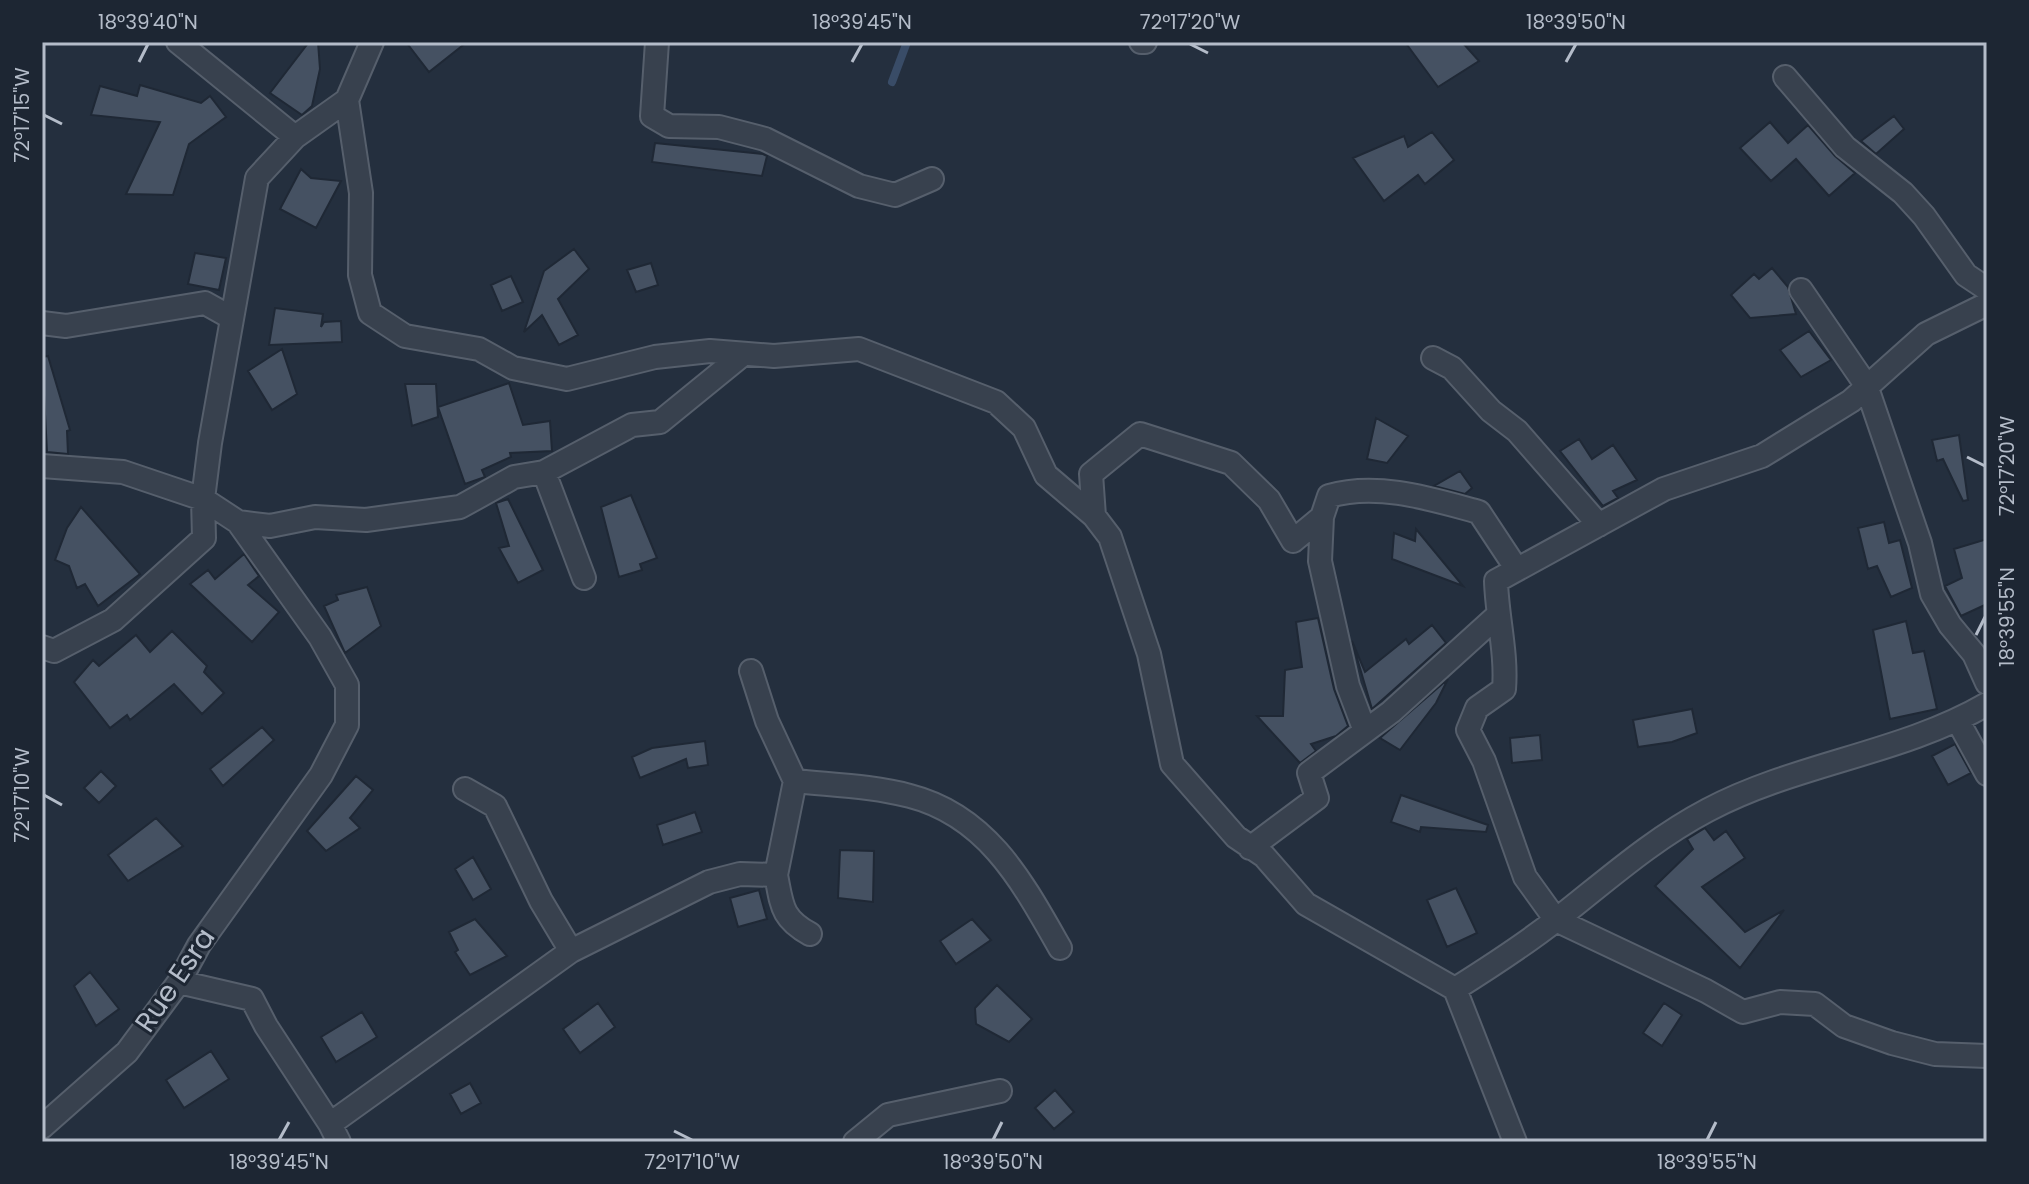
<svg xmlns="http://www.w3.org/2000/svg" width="2029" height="1184" font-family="Poppins,sans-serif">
	<rect width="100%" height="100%" fill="#242f3e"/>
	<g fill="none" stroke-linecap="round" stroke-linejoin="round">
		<path stroke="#394c67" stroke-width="8" d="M892,82l15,-40"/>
	</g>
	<path fill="#455162" stroke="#1f2835" stroke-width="2" d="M309,42h9l2,27 -8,37 -10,9 -32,-22z
		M406,42h61l-38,30z
		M1405,42h57l17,19 -41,26z
		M140,85l61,18 9,-7 16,21 -37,27 -16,51 -47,-1 34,-72 -69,-7 9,-29 37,10z
		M1894,116l10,13 -28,25 -15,-13z
		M1770,122l18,21 20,-18 27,31 20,17 -26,23 -33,-37 -25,22 -31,-33z
		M1432,132l22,28 -29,24 -7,-9 -34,26 -31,-43 51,-22 4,11z
		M655,143l108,11 4,2 -5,20 -110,-14z
		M301,169l10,9 30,3 -25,47 -36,-19z
		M574,249l15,20 -31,30 20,36 -19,10 -17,-30 -18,17 20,-61z
		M195,253l31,5 -7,32 -31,-6z
		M651,263l7,22 -22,7 -9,-22z
		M1772,268l16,19 8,27 -46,4 -19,-23 23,-21 5,5z
		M511,276l12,26 -21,9 -11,-26z
		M275,308l48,6 -2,13 3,-5 17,-1 1,21 -73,3z
		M1809,331l22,29 -30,17 -21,-27z
		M282,349l15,45 -25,16 -24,-39z
		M48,356l22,74 -3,1 1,23 -21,-2 -5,-95z
		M509,383l14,42 27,-4 2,30 -42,2 1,4 -29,13 3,7 -20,7 -27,-77z
		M405,384h31l2,33 -26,9z
		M1376,418l32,18 -21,27 -20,-4z
		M1959,435l9,65 -5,1 -20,-42 -6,2 -5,-21z
		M1579,439l13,20 21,-14 24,35 -24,11 5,7 -15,8 -43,-55z
		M1460,471l12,17 -7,6 -31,-8z
		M631,495l26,63 -17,6 2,6 -23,7 -18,-70z
		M508,499l35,71 -25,13 -19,-35 10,-2 -13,-43z
		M81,507l59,67 -42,32 -13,-22 -8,4 -8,-22 -14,-6 12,-32z
		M1884,522l5,21 11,-3 12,48 -21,9 -14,-31 -9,3 -10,-41z
		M1416,529l47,57 -71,-27 2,-26 21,8z
		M1987,539v65l-26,12 -16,-30 17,-8 -8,-29z
		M244,554l15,22 -11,9 31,27 -27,30 -62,-58 18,-14 7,9z
		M367,587l14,39 -36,27 -21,-47 14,-6 -2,-5z
		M1318,618l16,71 14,37 -12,10 -25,8 5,7 -16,12 -43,-47h26l2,-46 17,-3 -6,-45z
		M1906,621l7,32 11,-2 13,58 -47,10 -17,-89z
		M1432,625l14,18 -74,66 -20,-68 13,31 41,-33 3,5z
		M172,631l35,35 -3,6 20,21 -22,21 -28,-30 -44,36 -3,-5 -17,13 -36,-46 19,-22 6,6 37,-31 14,17z
		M1448,679l-12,24 -36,47 -20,-12z
		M1692,709l5,24 -25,9 -34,5 -5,-27z
		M262,727l12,13 -51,46 -13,-17z
		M1540,735l2,25 -30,3 -2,-25z
		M705,741l3,24 -20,3 -2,-9 -46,19 -8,-21 20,-9z
		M1955,744l16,29 -23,12 -16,-29z
		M101,771l15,15 -17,17 -15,-15z
		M356,776l17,14 -23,28 10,10 -34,23 -19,-20z
		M1401,795l87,30 -2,7 -65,-5 -1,5 -29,-10z
		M695,812l7,20 -39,13 -6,-20z
		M156,818l27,28 -55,35 -20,-26z
		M1705,828l9,12 12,-9 19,27 -43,29 43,45 39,-22 -44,58 -85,-82 38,-37 -6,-10z
		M840,850l34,1 -1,51 -35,-4z
		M473,857l18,32 -18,11 -18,-31z
		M1456,888l21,45 -30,14 -20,-47z
		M759,890l8,29 -29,8 -8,-29z
		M475,919l32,37 -37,19 -15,-23 3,-2 -9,-18z
		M972,919l19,21 -35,24 -16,-23z
		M90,972l29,37 -23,17 -22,-40z
		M997,985l35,34 -23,23 -33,-18 -1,-16z
		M598,1003l17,24 -35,26 -17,-24z
		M1664,1003l18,12 -20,31 -19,-13z
		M362,1012l15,25 -41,25 -15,-25z
		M211,1051l18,28 -45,29 -18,-28z
		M470,1083l11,20 -20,11 -11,-20z
		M1055,1090l19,22 -20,17 -19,-21z"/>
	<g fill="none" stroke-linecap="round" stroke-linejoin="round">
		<defs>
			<path id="street" d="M178,42l117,95
				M657,42l-5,74 17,10 50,1 46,12 94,47 36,9 37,-16
				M1141,42h4
				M1785,77l60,70 58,46 21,23 42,59 21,14
				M347,100l14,93 -1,82 10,38 35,23 74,13 34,19 54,11 88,-22 55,-6 64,5 85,-7 137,53 28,26 22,47 48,41 16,21 39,117 23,110 64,73 28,19 42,48 149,85 60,153
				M1801,290l65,95 54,158 12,51 18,31 24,29 13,29
				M1987,304l-61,30 -75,67 -89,55 -98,33 -168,92c1,36 11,72 8,108l-27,19 -9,22 16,31 41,116 31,43 150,71 37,21 37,-10 35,2 29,22 48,17 43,11 52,2
				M42,323l24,3 139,-23 25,14
				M1433,358l19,10 39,43 26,20 82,94
				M42,466l81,6 80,27 35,23 82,115 27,48v40l-26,50 -122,170 -20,37 -52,70 -85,75
				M544,472l40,106
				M1094,516l-3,-42 49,-40 91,29 38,37 24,41 29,-24 7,-21c49,-14 102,3 150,16l37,56
				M1322,517l-2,44 28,125 17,45
				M238,522l32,4 45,-9 51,3 94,-13 54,-30 30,-5 88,-47 28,-3 81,-66
				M42,647l12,4 59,-31 91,-82 -1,-39 7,-56 47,-265 38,-41 52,-37 25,-58
				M751,671l16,50 28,60 -19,94
				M1958,721l29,53
				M795,781c37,4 78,5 115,15 78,20 113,87 150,152
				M465,789l30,17 46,95 30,50
				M1250,848l67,-50 -8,-25 82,-61 106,-96
				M179,982l73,17 14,27 64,98
				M1455,989c35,-22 69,-44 101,-69 50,-39 95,-80 152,-110 89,-47 193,-56 279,-106
				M339,1142l-9,-18 241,-173 138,-69 31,-8 36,1c6,30 5,43 34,59
				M855,1142l33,-27 112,-24"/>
		</defs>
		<use href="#street" stroke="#565f6c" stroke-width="26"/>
		<use href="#street" stroke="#38414e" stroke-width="22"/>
	</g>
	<path fill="none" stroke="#b4bcc9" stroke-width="3" d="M1190,44l18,9M139,62l9,-18M852,62l10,-18M1566,62l10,-18M44,115l18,9M1967,457l18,9M1976,635l9,-18M44,795l18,10M674,1131l18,9M279,1140l10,-18M993,1140l9,-18M1707,1140l9,-18"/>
	<g text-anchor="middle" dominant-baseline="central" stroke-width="6" stroke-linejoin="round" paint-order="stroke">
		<g font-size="28" fill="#b4bcc9" stroke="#1d2633">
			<text transform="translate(175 980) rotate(-56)">Rue Esra</text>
		</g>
	</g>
	<rect width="2029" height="1184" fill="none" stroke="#1d2633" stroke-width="88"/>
	<rect x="44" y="44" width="1941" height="1096" fill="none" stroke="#b4bcc9" stroke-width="3"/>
	<g font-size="20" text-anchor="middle" fill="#b4bcc9">
		<text x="148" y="29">18°39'40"N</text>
		<text x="862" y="29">18°39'45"N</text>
		<text x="1190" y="29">72°17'20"W</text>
		<text x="1576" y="29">18°39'50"N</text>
		<text transform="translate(22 115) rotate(-90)" y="7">72°17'15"W</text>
		<text transform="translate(2007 466) rotate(-90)" y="7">72°17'20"W</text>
		<text transform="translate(2007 617) rotate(-90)" y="7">18°39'55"N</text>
		<text transform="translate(22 795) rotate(-90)" y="7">72°17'10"W</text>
		<text x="279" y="1169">18°39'45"N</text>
		<text x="692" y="1169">72°17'10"W</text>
		<text x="993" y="1169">18°39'50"N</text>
		<text x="1707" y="1169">18°39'55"N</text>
	</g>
</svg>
